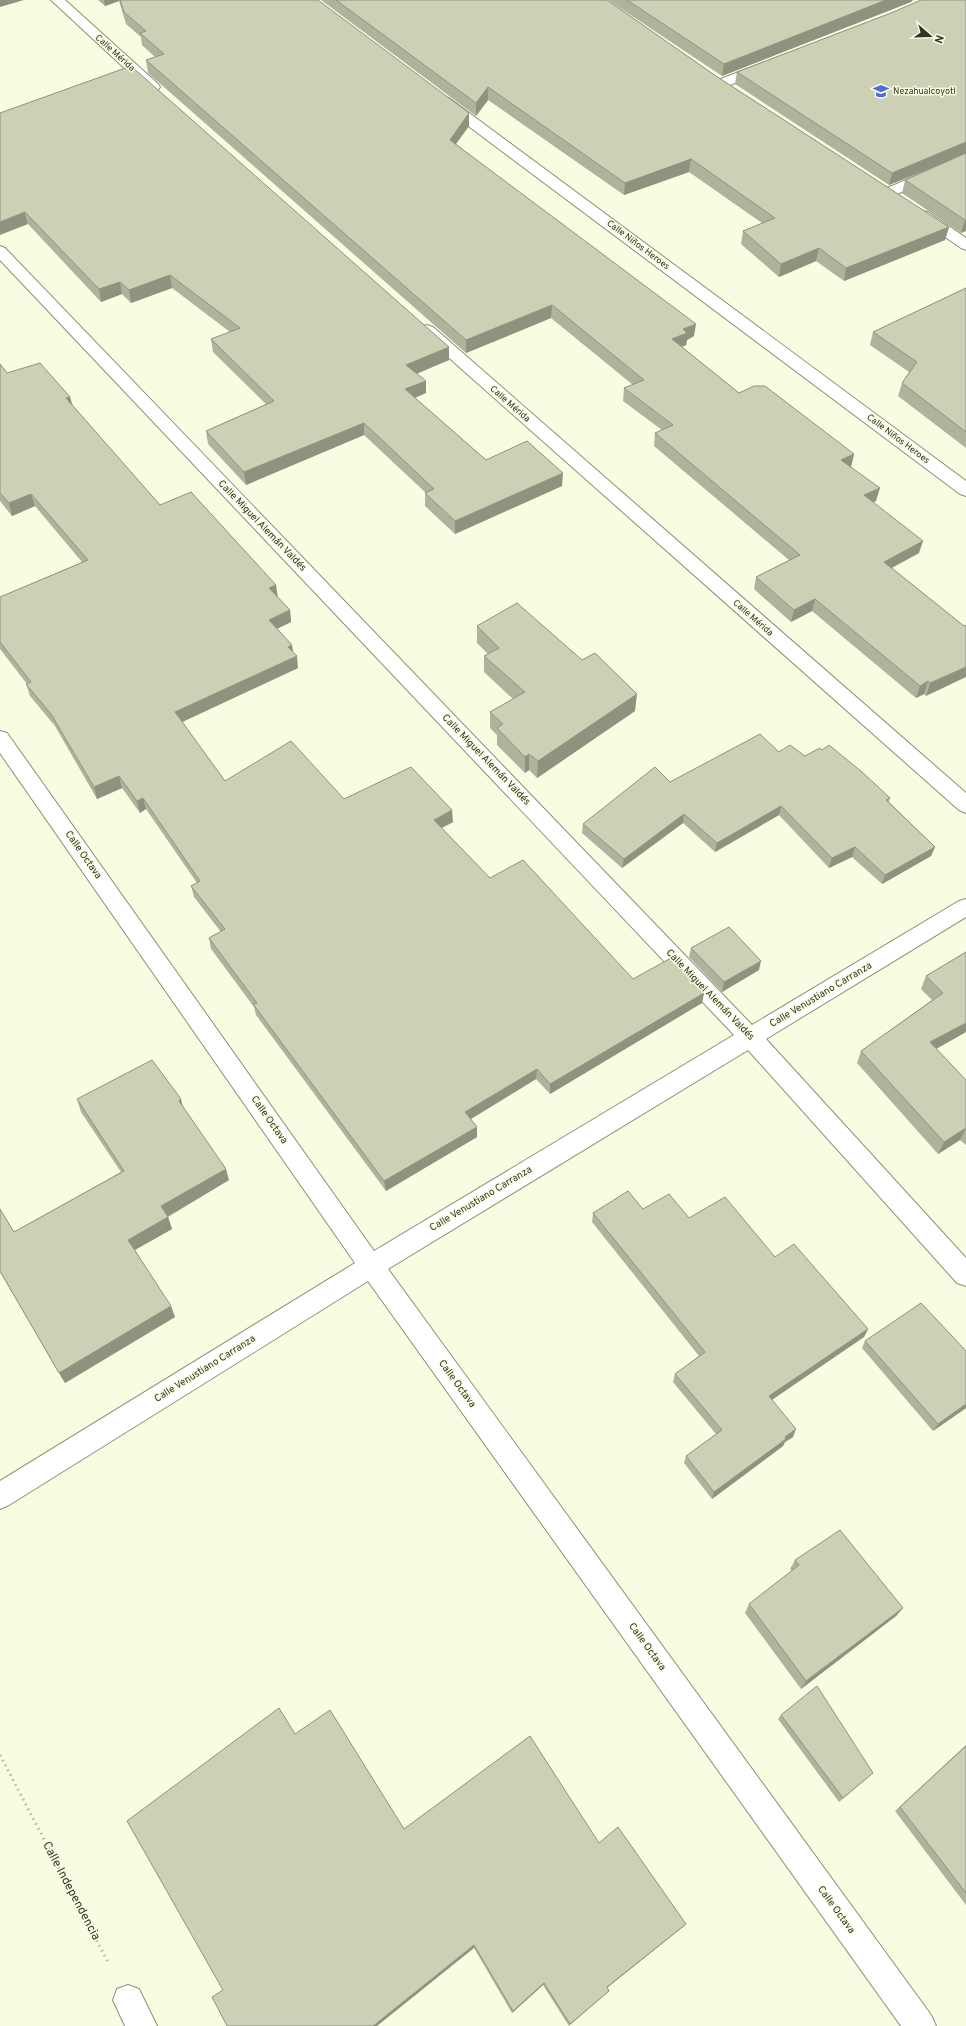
<svg xmlns="http://www.w3.org/2000/svg" width="966" height="2026" font-family="Overpass,sans-serif">
	<rect width="100%" height="100%" fill="#f9fce0"/>
	<g fill="none" stroke-linecap="round" stroke-linejoin="round">
		<defs>
			<path id="minor" d="M51,0h14l93,84 2,3 -2,3h-10z
				M763,63l5,1 2,3 -2,3 -43,17h-10l-2,-3 2,-3z
				M444,97l5,1 517,383v15l-6,-2 -521,-390 -2,-3 2,-3z
				M966,154v9l-71,32h-10l-2,-3 2,-3z
				M923,211l5,1 38,26v12l-5,-2 -43,-30 -2,-3 2,-3z
				M0,246l5,2 747,777 207,-124 7,-2v18l-200,122 200,219v28l-9,-3 -209,-233 -360,219 543,746 5,11h-35l-533,-745 -359,224 -9,4v-28l355,-218 -355,-510v-22l7,2 367,518 360,-216 -734,-775z
				M427,325l6,2 533,466v20l-7,-3 -538,-477 -2,-3 2,-3z
				M128,1985l11,4 18,37h-32l-12,-26 4,-11z"/>
		</defs>
		<use href="#minor" stroke="#8d9076" stroke-width="2"/>
		<path stroke="#b7b9a3" stroke-width="3" stroke-dasharray="1.5 4" stroke-linecap="butt" d="M0,1755l109,209"/>
		<use href="#minor" fill="#fff" fill-rule="evenodd"/>
	</g>
	<path fill="#b0b39c" d="M98,0h220l151,126 -13,18 238,192 -7,4 -1,5 -4,2 57,46 115,61 -3,13h-1l26,34 -3,1 46,51 -27,15 72,58 -38,70 -2,-2 -8,4 -104,-87 -21,11 -37,-33 2,-12 33,-17 -135,-114 1,-13 7,-3 -39,-29 1,-13 9,-3 -82,-67 -85,35 -318,-280 -2,-13 9,-3 -13,-12 -1,-8 -15,-13 -7,-23 -14,5z
		M321,0h286l109,76 233,151 -4,13 -101,41 -28,-20 -37,16 -38,-33 2,-13 19,-8 -73,-51 -65,23 -136,-95 -12,16z
		M608,0h305l-2,2 -189,74z
		M966,0v231l-5,2 -59,-40 3,-13 53,-23 -69,28 -154,-101 2,-12 154,-59z
		M0,113l449,247 -32,13 9,20 -11,5 71,62 76,26 -107,48 -30,-28v-13h1l-62,-58 -118,50 -38,-41 -2,-13 60,-27 -53,-52 -2,-13 19,-7 -58,-44 -41,15 -9,-9 -21,8 -73,-78z
		M966,288v160l-68,-52 4,-13 7,-11 -39,-27 3,-13z
		M0,364l7,9 63,24 3,9 87,99 117,92 13,13 1,12 -14,7 16,23 5,16 -116,54 43,59 119,18 109,23 -12,6 49,50 143,101 71,14 -2,10 -152,91 -14,-15 -65,40 6,8v10l-91,54 -130,-176 -2,-8 -43,-58 -2,-11 12,-6 -27,-35 -3,-11 6,-3 -51,-74 -6,4 -18,-25 -25,11 -42,-73 -25,-30 -4,-12h1l-27,-35v-52l82,-35 -47,-56 -23,10 -12,-15z
		M477,626l158,85 -98,67 -8,-8 -4,3 -28,-28v-10l-7,-7v-16l23,-13 -29,-27v-16l4,-2 -11,-11z
		M779,752l26,4 85,42 -1,4 46,45 -4,9 -49,28 -30,-27 -23,11 -50,-53 -64,37 -32,-29 -61,45 -40,-35 1,-9 87,-42z
		M691,948l68,22 -37,22 -33,-35z
		M966,952v80l-30,17 30,31v65l-6,-5 -22,14 -81,-91 4,-12 71,-51 -11,-11 5,-13z
		M77,1099l106,8 46,73 -61,37 4,12 -37,21 40,67 -110,66 -65,-111 14,-40 107,-60 -40,-60z
		M643,1209l46,9 86,39 93,72 -4,8 -92,62 21,38 -8,5 -2,4 -71,53 -28,-36 2,-7 30,-22 -43,-52 2,-8 24,-18 -107,-134 1,-9z
		M865,1341l101,10v57l-33,23 -71,-83z
		M795,1560l108,48 -7,8 -95,73 -56,-76 4,-9 43,-33 -2,-2z
		M781,1715l92,58 -34,29 -61,-83z
		M295,1734l109,95 282,95 -79,64v5l-38,33 -26,-41 -31,28 -38,-65 -251,42z
		M966,1745v160l-71,-94z"/>
	<path fill="#90927f" d="M0,0h24l-24,7z
		M104,0h15v1l-14,5z
		M886,0h27l-2,2 -189,74 2,-12z
		M488,87v13l-12,16v-13z
		M469,113v13l-19,26v-12z
		M966,142v12l-77,31 3,-12z
		M691,159l-2,13 -65,23 1,-12z
		M25,212l3,12 -28,11v-13z
		M965,220h1v11l-5,2z
		M949,227l-4,13 -101,41 2,-13z
		M819,248l-3,13 -37,16 2,-13z
		M170,275l2,13 -41,15 -2,-13z
		M120,282l2,12 -21,8 -2,-13z
		M552,305l-1,13 -85,35v-13z
		M696,324l-2,12 -7,4 -1,5 -15,7 1,-13 11,-10z
		M449,347v13l-42,18 -1,-13z
		M426,381v12l-20,8 -1,-12z
		M70,397l3,12 -7,-11z
		M364,423v12l-118,50 -2,-13z
		M854,454l-3,13 -13,6 3,-13z
		M563,473l-1,13 -107,48v-13z
		M880,488l-4,13 -15,7 3,-13z
		M31,494l4,12 -23,10 -3,-13z
		M923,541l-4,12 -39,21 4,-12z
		M276,585l2,13 -9,-10z
		M815,599l-3,12 -21,11 3,-12z
		M290,610l1,12 -21,10 -1,-12z
		M292,645l2,12 -6,-10z
		M297,656l1,12 -120,56 -3,-12z
		M966,667v10l-40,19 4,-13z
		M928,681l-4,13 -8,4 4,-12z
		M637,694l-2,17 -98,67 1,-17z
		M529,754v16l-4,3v-16z
		M119,776l3,12 -25,11 -3,-12z
		M143,798l3,11 -6,4 -3,-12z
		M781,806l-2,9 -64,37 2,-9z
		M452,810l1,12 -19,10v-12z
		M684,814l-1,9 -61,45 2,-9z
		M855,847l-3,10 -23,11 3,-10z
		M935,847l-4,9 -49,28 3,-9z
		M761,961l-2,9 -37,22 2,-10z
		M704,993l-2,10 -152,91v-10z
		M966,1023v9l-41,23 5,-13z
		M537,1069l-1,10 -70,43 -1,-10z
		M181,1099l3,13 -5,-11z
		M477,1127v10l-91,54 -2,-10z
		M966,1128l-6,12 -22,14 6,-12z
		M226,1169l3,11 -64,38 -4,-12z
		M168,1217l4,12 -39,22 -5,-11z
		M171,1306l4,11 -110,66 -6,-10z
		M868,1329l-4,8 -98,67 3,-8z
		M966,1404v4l-33,23 5,-7z
		M796,1429l-3,8 -8,5 -2,4 -71,53 2,-7 71,-55z
		M903,1608l-7,8 -95,73 5,-8z
		M686,1924l-3,3 -79,63 3,-3z
		M474,1945v3l-97,78h-4z
		M544,1983l-1,2 -31,28 1,-2z"/>
	<path fill="#cdd0b5" stroke="#90927f" d="M120,0h198l151,113 -19,27 246,184 -13,5 4,4 -15,6 67,54 15,-7h11l89,68 -13,6 39,28 -16,7 59,46 -39,21 80,64 2,-1v42l-36,16 -2,-2 -8,5 -105,-87 -21,11 -38,-33 44,-22 -145,-122 18,-8 -49,-37 20,-8 -92,-75 -86,35 -320,-280 18,-6 -24,-21 6,-2 -22,-19z
		M336,0h271l109,76 233,151 -103,41 -27,-20 -38,16 -38,-33 32,-13 -84,-59 -66,24 -137,-96 -12,16z
		M627,0h259l-162,64z
		M921,0h45v142l-74,31 -155,-101 154,-59z
		M131,66l318,281 -43,18 20,16 -21,8 81,71 41,-19 36,32 -108,48 -30,-28 9,-4 -70,-66 -120,49 -38,-41 68,-30 -63,-62 29,-11 -70,-53 -41,15 -9,-8 -21,7 -74,-77 -25,10v-109z
		M966,153v67h-1l-60,-40z
		M966,288v144l-64,-49 15,-21 -44,-30z
		M40,363l30,34 -4,1 94,107 31,-13 85,93 -7,3 21,22 -21,10 23,25 -4,2 9,9 -122,56 50,69 66,-40 53,58 67,-32 41,43 -18,10 56,58 33,-18 110,119 38,-21 33,35 -154,91 -13,-15 -72,43 12,15 -93,54 -131,-177 4,-1 -48,-65 16,-9 -34,-43 9,-5 -57,-83 -6,3 -18,-25 -25,11 -43,-73 -25,-30 5,-2 -31,-40v-45l88,-37 -57,-66 -22,9 -9,-10v-129l7,9z
		M517,603l65,57 13,-7 42,41 -99,67 -9,-7 -4,3 -28,-29 6,-4 -13,-12 35,-20 -41,-36 15,-8 -22,-22z
		M760,734l19,18 11,-7 15,11 15,-8 2,2 7,-5 33,27 28,26 -4,2 49,47 -50,28 -30,-28 -23,11 -51,-52 -64,37 -33,-29 -60,45 -41,-35 72,-57 15,15z
		M729,927l32,34 -37,21 -33,-34z
		M966,952v71l-36,19 36,38v48l-22,14 -83,-91 82,-58 -17,-17z
		M152,1060l29,39 -2,2 47,68 -65,37 7,11 -40,23 43,66 -112,67 -59,-102v-62l14,23 110,-61 -47,-72z
		M628,1191l15,18 26,-15 20,24 36,-21 50,60 19,-13 74,85 -99,67 27,33 -11,8 1,2 -72,53 -28,-36 36,-26 -47,-56 30,-22 -112,-139z
		M921,1303l45,48v53l-28,20 -73,-83z
		M840,1530l63,78 -97,73 -57,-77 50,-39 -4,-5z
		M817,1686l56,87 -30,25 -62,-83z
		M279,1708l16,26 35,-24 74,119 126,-93 69,107 19,-16 68,97 -79,63 2,4 -39,33 -26,-41 -31,28 -39,-66 -101,81h-146l-15,-29 11,-7 -96,-169z
		M966,1746v147l-66,-86z"/>
	<defs>
		<symbol id="school-bare" viewBox="-9 -9 18 18"><path d="M0-5L7-2L0 1L-7-2ZM-4 1L0 2.5L4 1V4Q0 6-4 4Z" fill="#4f6be0" stroke="#f9fce0" stroke-width="2.5" paint-order="stroke"/></symbol>
	</defs>
	<g fill-rule="evenodd">
		<use href="#school-bare" x="870" y="80" width="22" height="22"/>
	</g>
	<g text-anchor="middle" dominant-baseline="central" stroke-width="3" stroke-linejoin="round" paint-order="stroke">
		<g font-size="9" fill="#323328" stroke="#f9fce0">
			<text transform="translate(115 53) rotate(42)">Calle Mérida</text>
			<text transform="translate(638 245) rotate(37)">Calle Niños Heroes</text>
			<text transform="translate(510 404) rotate(41)">Calle Mérida</text>
			<text transform="translate(898 439) rotate(37)">Calle Niños Heroes</text>
			<text transform="translate(753 618) rotate(41)">Calle Mérida</text>
		</g>
		<g font-size="9" fill="#323328" stroke="#f9fce0" text-anchor="start">
			<text x="893" y="91">Nezahualcoyotl</text>
		</g>
		<g font-size="10" fill="#323328" stroke="#f9fce0">
			<text transform="translate(262 526) rotate(46)">Calle Miguel Alemán Valdés</text>
			<text transform="translate(486 760) rotate(46)">Calle Miguel Alemán Valdés</text>
			<text transform="translate(83 855) rotate(55)">Calle Octava</text>
			<text transform="translate(710 995) rotate(46)">Calle Miguel Alemán Valdés</text>
			<text transform="translate(821 995) rotate(-31)">Calle Venustiano Carranza</text>
			<text transform="translate(269 1120) rotate(55)">Calle Octava</text>
			<text transform="translate(481 1199) rotate(-31)">Calle Venustiano Carranza</text>
			<text transform="translate(205 1369) rotate(-32)">Calle Venustiano Carranza</text>
			<text transform="translate(457 1384) rotate(54)">Calle Octava</text>
			<text transform="translate(647 1647) rotate(54)">Calle Octava</text>
			<text transform="translate(836 1910) rotate(54)">Calle Octava</text>
		</g>
		<g font-size="12" fill="#323328" stroke="#f9fce0">
			<text transform="translate(71 1891) rotate(62)">Calle Independencia</text>
		</g>
	</g>
	<g transform="translate(930 36) rotate(110)" stroke="#f9fce0" stroke-width="3" paint-order="stroke">
	<path d="M0-3L7 15L0 10L-7 15Z" fill="#323328"/>
	<text y="-6" font-size="11" font-weight="bold" text-anchor="middle" fill="#323328">N</text>
	</g>
</svg>
